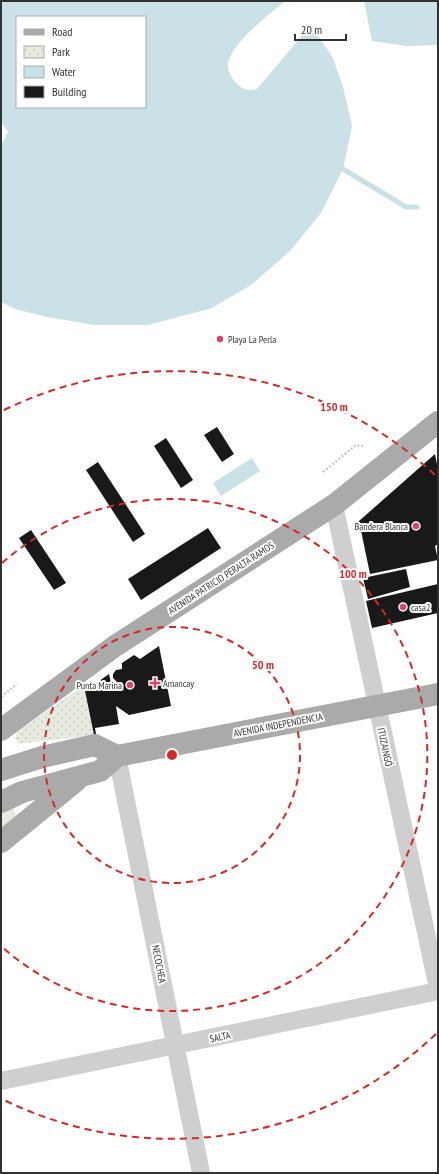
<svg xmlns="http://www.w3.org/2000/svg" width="439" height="1174" font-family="'PT Sans Narrow',sans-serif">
	<defs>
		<pattern id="park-dots" width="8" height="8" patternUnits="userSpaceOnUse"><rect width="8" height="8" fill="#e7eade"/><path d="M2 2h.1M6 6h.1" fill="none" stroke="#c7c9bf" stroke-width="1.8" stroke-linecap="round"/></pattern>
	</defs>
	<rect width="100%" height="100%" fill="#fff"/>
	<path fill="#e7eade" d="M13,808l3,7 -1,4 -14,10v-16z"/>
	<path fill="url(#park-dots)" d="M80,688h2l3,5 9,42 -76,9 -3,-6 2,-6z"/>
	<path fill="#cae1e7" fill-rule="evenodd" d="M1,1h284c-17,15 -52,40 -57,62 -1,6 3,15 7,19 7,7 13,10 22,7l54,-64 22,33 10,29 9,39 -9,43 -22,44 -31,38 -39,34 -39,23 -64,17h-53l-48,-8 -32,-8 -14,-7v-156l7,-14 -7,-10zM17,17h128v90h-128z
		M364,1h74v44l-31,1 -35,-5z
		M252,458l8,13 -39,25 -8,-13z"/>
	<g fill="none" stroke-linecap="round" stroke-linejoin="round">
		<path stroke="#cae1e7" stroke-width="5" d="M343,169l63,38h11"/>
	</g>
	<path fill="#191919" d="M217,427l17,27 -12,8 -18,-27z
		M166,438l27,42 -12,8 -27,-42z
		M435,454l3,15v75l-3,2 3,14 -68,14 -11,-53z
		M98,462l47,72 -12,8 -47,-72z
		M208,528l13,20 -80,52 -13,-21z
		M31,530l35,53 -12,7 -35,-52z
		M406,569l4,18 -42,12 -5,-21z
		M438,584v29l-66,15 -6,-27z
		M159,646l12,60 -42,9 -13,-9 3,18 -24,4 1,6 -2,1 -9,-44 24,-17 3,14 5,-6 -4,-4v-4l3,-4 6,-1v-6l12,-8 6,4z"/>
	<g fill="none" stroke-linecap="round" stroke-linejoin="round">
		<path stroke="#c9c9c9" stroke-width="2.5" stroke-dasharray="2 2" stroke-linecap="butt" d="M323,472l33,-27 8,1
			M1,697l16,-13"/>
		<path stroke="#cfcfcf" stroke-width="18" d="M334,505l104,483
			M117,756l84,417
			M1,1081l437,-90"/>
		<path stroke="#aaa" stroke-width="22" d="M1,730l114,-84 219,-141 104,-83
			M117,756l321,-62
			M1,770l41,-13 53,-12 22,11
			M1,802l21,-10 78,-21 17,-15
			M1,842l75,-61"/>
	</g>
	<g fill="none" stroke="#d62828" stroke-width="2" stroke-dasharray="7 5">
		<circle cx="172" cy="755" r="128"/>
		<path d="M2 563A256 256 0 1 1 2 947"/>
		<path d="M436 1034A384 384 0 0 1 4 1100M4 410A384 384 0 0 1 436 476"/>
	</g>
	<g fill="#d7456d" stroke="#fff" stroke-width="1.5">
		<circle cx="220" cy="339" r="4"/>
		<circle cx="416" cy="526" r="4"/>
		<circle cx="403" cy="607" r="4"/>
		<path d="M153 677h4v4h4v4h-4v4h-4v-4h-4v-4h4z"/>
		<circle cx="130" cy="685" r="4"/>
	</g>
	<g text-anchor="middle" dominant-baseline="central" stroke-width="4" stroke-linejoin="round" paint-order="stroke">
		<g font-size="10" fill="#323232" stroke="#fff" text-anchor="start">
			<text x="228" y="339">Playa La Perla</text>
			<text x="408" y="526" text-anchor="end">Bandera Blanca</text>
			<text x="411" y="607">casa2</text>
			<text x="163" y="683">Amancay</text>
			<text x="122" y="685" text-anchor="end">Punta Marina</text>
		</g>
		<g font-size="10" fill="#323232" stroke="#fff">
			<text transform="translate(221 578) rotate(-33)">AVENIDA PATRICIO PERALTA RAMOS</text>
			<text transform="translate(278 725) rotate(-11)">AVENIDA INDEPENDENCIA</text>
			<text transform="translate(385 747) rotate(78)">ITUZAINGÓ</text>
			<text transform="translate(159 964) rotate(79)">NECOCHEA</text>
			<text transform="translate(220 1037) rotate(-12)">SALTA</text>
		</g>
	</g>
	<circle cx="172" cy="755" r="6" fill="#d62828" stroke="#fff" stroke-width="2"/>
	<g font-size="12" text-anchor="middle" font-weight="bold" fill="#d62828" stroke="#fff" stroke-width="4" stroke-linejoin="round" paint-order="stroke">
		<text x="334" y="411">150 m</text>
		<text x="353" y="578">100 m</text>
		<text x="263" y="669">50 m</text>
	</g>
	<rect width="439" height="1174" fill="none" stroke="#323232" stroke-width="4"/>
	<rect x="16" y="16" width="130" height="92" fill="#ffffff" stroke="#adadad"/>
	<rect x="24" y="29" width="20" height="6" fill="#aaaaaa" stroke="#adadad"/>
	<text x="52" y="36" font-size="12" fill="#323232">Road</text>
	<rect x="24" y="46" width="20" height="12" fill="url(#park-dots)" stroke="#adadad"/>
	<text x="52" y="56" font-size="12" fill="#323232">Park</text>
	<rect x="24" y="66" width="20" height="12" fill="#cae1e7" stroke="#adadad"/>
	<text x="52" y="76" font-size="12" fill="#323232">Water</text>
	<rect x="24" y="86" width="20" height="12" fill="#191919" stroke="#adadad"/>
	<text x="52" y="96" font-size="12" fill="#323232">Building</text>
	<path d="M295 34v6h51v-6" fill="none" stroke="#323232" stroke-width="2"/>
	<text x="301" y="34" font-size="12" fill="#323232" stroke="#ffffff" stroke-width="3" paint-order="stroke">20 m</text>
</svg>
